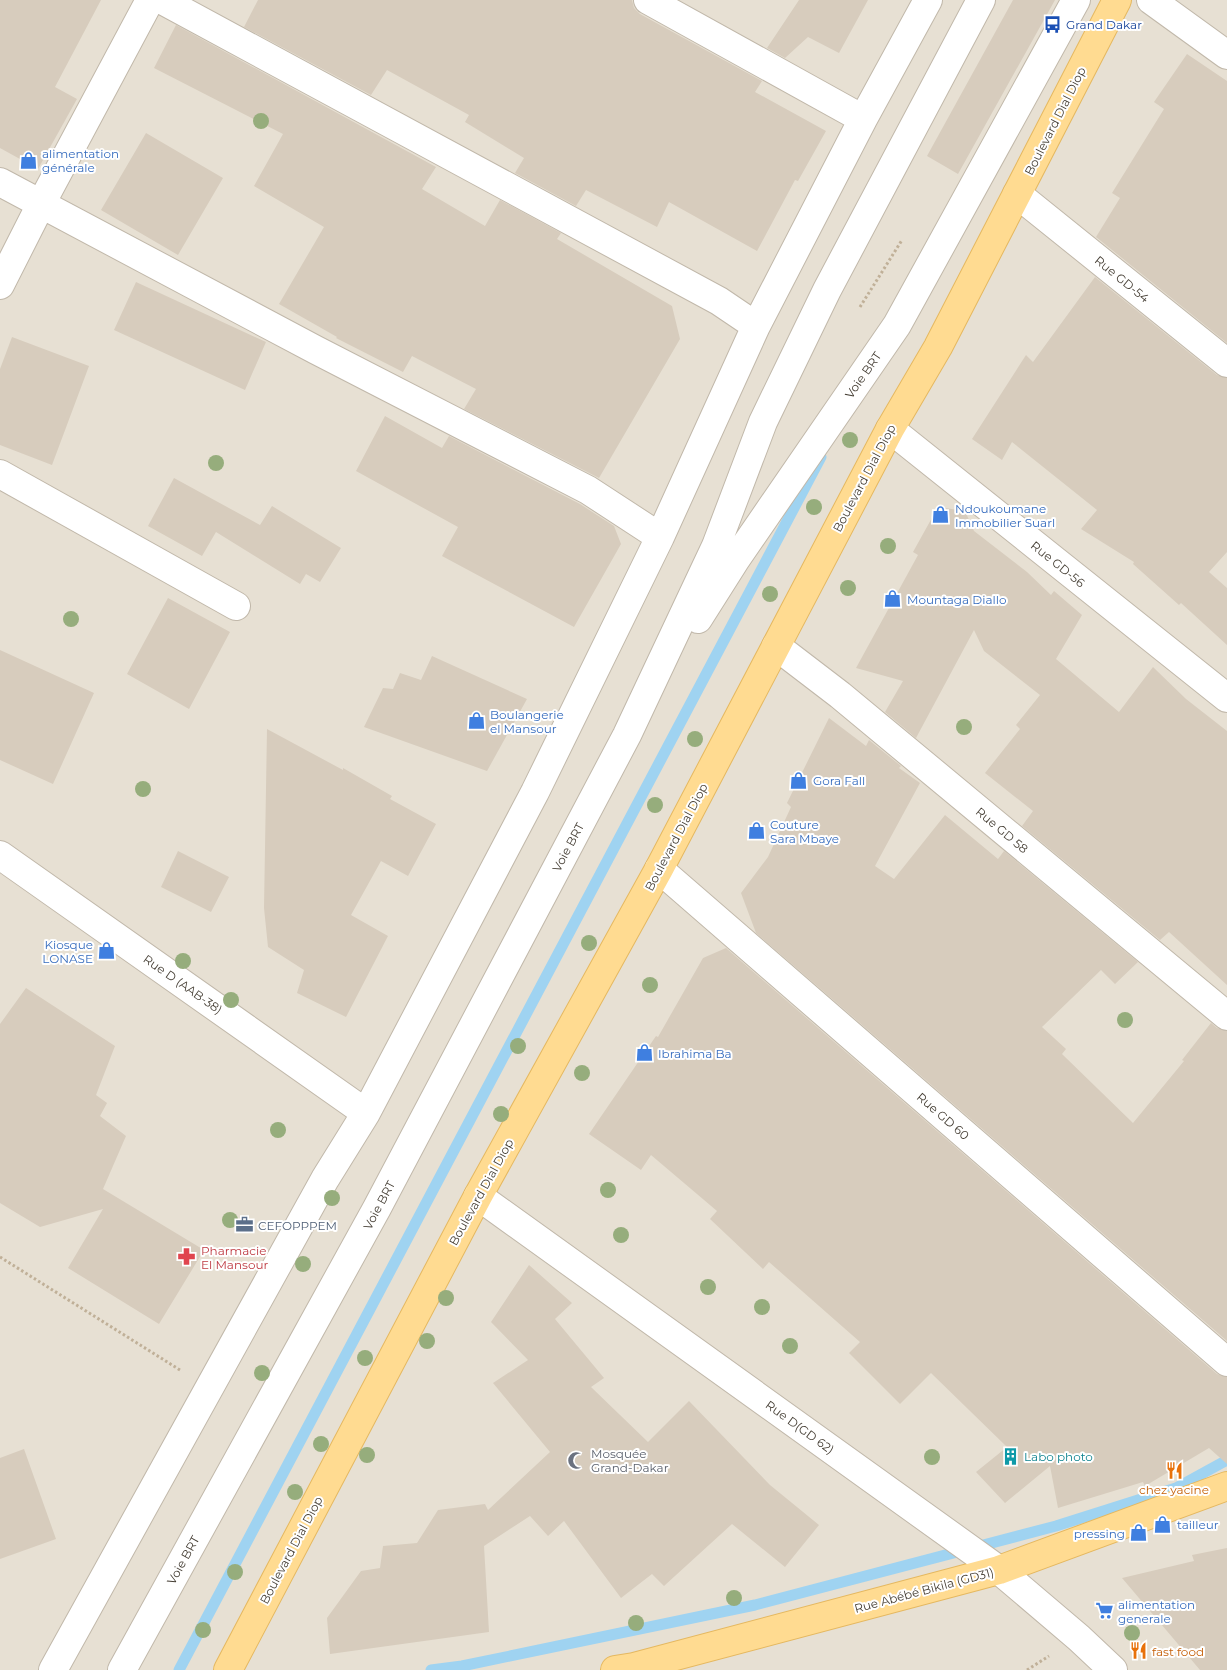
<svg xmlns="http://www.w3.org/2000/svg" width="1227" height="1670" font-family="Montserrat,sans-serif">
	<rect width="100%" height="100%" fill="#f3eee5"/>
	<path fill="#e7e0d3" d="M0,0h1227v1670h-1227z"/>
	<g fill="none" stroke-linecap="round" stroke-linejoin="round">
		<path stroke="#9fd3f1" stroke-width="11" d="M179,1670l642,-1213
			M431,1670l31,-4 293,-61 301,-79 120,-38 51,-28"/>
	</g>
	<path fill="#d7ccbd" d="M0,0h101l-46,87 22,12 -39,70 -38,-21z
		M258,0h374l2,8 6,6 122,67 -7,11 71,39 -28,50 -3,-1 -38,71 -88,-49 -12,25 -71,-37 -10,16 -61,-33 9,-15 -59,-36 4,-7 -82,-45 -16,25 -127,-68z
		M799,0h69l-29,53 -31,-16 -23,21 -18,-10z
		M1013,0h42l-97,174 -31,-18z
		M176,25l260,142 -14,22 63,37 15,-26 61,33 -4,6 115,67 8,33 -81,139 -135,-69 12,-20 -64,-33 -9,16 -67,-34 1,-1 -58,-33 45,-77 -70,-41 29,-52 -129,-66z
		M1187,54l40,27v262l-131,-106 24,-39 -8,-5 52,-84 -10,-7z
		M146,133l77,45 -45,77 -77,-45z
		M1095,277l122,98 10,3v174l-18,20 18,16v57l-46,-42 -2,2 -46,-41 1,-2 -53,-33 16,-19 -85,-68 -10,18 -30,-21 54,-84 7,7z
		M136,282l130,60 -21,48 -131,-60z
		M12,337l77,29 -37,99 -52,-20v-76z
		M385,416l57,32 7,-12 131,68 34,22 7,18 -47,83 -132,-71 16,-29 -102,-56z
		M174,478l86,47 12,-19 69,42 -21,34 -14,-8 -6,10 -84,-52 -14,24 -54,-30z
		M938,507l27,4 9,20 53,41 24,23 3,-4 28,24 -26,44 63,53 34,-45 33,32 41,32v254l-58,-53 -9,8 -138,-114 11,-15 -48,-38 35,-44 -4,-4 24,-30 -56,-44 -10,-21 -58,108 -31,-26 18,-31 -47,-13 62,-113 -5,-3z
		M168,598l62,34 -41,77 -62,-35z
		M0,650l94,43 -41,91 -53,-24z
		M432,656l95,43 -40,72 -123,-44 19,-39 10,1 7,-16 21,7z
		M829,718l37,28 3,-6 32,26 -2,2 21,15 -45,83 19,13 51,-64 53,44 6,-8 134,111 -23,22 -14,-14 -59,57 24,22 -4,5 71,69 51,-62 -2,-1 29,-37 6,5 10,3v310l-471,-408 -15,-40 27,-36 23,-50 -4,-4z
		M267,729l76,41v-2l49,28 -2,3 46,25 -28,52 -27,-15 -30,54 37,21 -42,81 -49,-24 7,-23 -36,-23 -4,-39z
		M178,851l51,26 -18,35 -50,-25z
		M726,948l491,426 10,3v87l-18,-16 -64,38 -2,-4 -85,26 -8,-42 -45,37 -29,-31 31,-25 -76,-74 -31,31 -51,-51 11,-11 -91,-80 -6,7 -53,-50 7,-8 -66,-56 -10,15 -52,-36 67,-98 2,1 45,-79z
		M26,988l89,58 -19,49 11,8 -7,13 26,20 -23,53 101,61 -45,74 -91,-56 35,-59 -63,18 -40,-24v-179z
		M529,1265l43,38 -17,16 49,59 -13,9 57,55 41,-41 81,84 49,40 -34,42 -53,-43 -68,62 -12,-12 -31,24 -57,-77 -16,15 -18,-20 -46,30 5,86 -159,22 -3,-36 34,-47 19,-3 3,-22 34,-3 21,-33 47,-6 3,6 62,-58 -57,-69 35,-23 -37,-38z
		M24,1449l32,90 -56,20v-101z
		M1227,1548v122h-27l-78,-92 72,-17 -2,-6z"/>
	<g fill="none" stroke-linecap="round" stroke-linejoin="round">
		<defs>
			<path id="minor" d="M162,0l557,301 37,25
				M648,0l215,119
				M1151,0l76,55
				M0,182l316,168 272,140 72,47
				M1017,194l210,169
				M0,285l41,-81 109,-204
				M890,429l337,269
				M0,474l236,132
				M698,619l38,-60 161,-234 179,-325
				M776,646l64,49 387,321
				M0,855l366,258
				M659,869l568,493
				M478,1196l521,374 80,68 34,32
				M53,1670l272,-491 41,-66 169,-321 125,-255 96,-211 107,-207 65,-119
				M122,1670l255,-462 250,-473 89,-189 47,-124 64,-132 154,-290"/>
			<path id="major" d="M228,1670l250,-474 181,-327 231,-440 48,-82 179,-347
				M615,1670l19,-3 365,-97 228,-84"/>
		</defs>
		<use href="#minor" stroke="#c1b8aa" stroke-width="30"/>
		<use href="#major" stroke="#e5b860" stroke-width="30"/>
		<path stroke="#c0b098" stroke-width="3" stroke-dasharray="2.5 2.5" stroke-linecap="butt" d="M860,307l42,-67
			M0,1257l180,113
			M1027,1670l22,-14"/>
		<use href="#minor" stroke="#fff" stroke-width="28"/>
		<use href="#major" stroke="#ffdb91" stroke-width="28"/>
	</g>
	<g fill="#96ad7c">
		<circle cx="261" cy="121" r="8"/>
		<circle cx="850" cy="440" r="8"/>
		<circle cx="216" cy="463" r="8"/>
		<circle cx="814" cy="507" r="8"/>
		<circle cx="888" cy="546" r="8"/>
		<circle cx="848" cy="588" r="8"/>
		<circle cx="770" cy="594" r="8"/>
		<circle cx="71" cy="619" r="8"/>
		<circle cx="964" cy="727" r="8"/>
		<circle cx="695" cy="739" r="8"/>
		<circle cx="143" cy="789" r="8"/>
		<circle cx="655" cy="805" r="8"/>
		<circle cx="589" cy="943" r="8"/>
		<circle cx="183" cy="961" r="8"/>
		<circle cx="650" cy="985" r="8"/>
		<circle cx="231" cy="1000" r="8"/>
		<circle cx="1125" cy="1020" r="8"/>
		<circle cx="518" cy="1046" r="8"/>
		<circle cx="582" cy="1073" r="8"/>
		<circle cx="501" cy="1114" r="8"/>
		<circle cx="278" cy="1130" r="8"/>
		<circle cx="608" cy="1190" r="8"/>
		<circle cx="332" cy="1198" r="8"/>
		<circle cx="230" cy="1220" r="8"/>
		<circle cx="621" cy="1235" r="8"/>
		<circle cx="303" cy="1264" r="8"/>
		<circle cx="708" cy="1287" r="8"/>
		<circle cx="446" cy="1298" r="8"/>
		<circle cx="762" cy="1307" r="8"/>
		<circle cx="427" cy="1341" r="8"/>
		<circle cx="790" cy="1346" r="8"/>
		<circle cx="365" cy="1358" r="8"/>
		<circle cx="262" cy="1373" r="8"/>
		<circle cx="321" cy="1444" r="8"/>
		<circle cx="367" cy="1455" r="8"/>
		<circle cx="932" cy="1457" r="8"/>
		<circle cx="295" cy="1492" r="8"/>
		<circle cx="235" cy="1572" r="8"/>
		<circle cx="734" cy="1598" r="8"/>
		<circle cx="636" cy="1623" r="8"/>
		<circle cx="203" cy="1630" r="8"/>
		<circle cx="1132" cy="1633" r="8"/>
	</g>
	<defs>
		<symbol id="bus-bare" viewBox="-9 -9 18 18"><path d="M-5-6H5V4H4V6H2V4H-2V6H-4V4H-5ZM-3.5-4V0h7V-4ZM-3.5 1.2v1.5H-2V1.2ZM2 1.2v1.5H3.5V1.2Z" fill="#1a4fb4" stroke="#fff" stroke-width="2.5" paint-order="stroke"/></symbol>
		<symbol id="shop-bare" viewBox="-9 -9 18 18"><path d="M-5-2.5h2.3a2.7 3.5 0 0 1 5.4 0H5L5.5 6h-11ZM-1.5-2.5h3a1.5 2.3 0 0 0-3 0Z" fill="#3f7fe0" stroke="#fff" stroke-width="2.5" paint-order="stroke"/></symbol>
		<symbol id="office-bare" viewBox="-9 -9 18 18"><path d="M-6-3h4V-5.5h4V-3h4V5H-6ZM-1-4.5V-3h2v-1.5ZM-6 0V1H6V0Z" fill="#5c6f8a" stroke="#fff" stroke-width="2.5" paint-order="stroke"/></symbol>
		<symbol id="pharmacy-bare" viewBox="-9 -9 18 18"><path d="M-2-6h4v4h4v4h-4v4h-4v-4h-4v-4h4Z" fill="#e0444e" stroke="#fff" stroke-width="2.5" paint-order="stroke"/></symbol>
		<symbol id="building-bare" viewBox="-9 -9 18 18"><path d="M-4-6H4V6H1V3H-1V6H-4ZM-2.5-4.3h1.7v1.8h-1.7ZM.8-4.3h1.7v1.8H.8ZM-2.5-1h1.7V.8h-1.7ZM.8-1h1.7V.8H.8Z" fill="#0f9aa8" stroke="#fff" stroke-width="2.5" paint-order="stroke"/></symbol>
		<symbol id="mosque-bare" viewBox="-9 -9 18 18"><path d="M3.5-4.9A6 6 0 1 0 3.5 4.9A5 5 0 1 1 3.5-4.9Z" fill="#6b7280" stroke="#fff" stroke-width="2.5" paint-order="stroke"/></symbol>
		<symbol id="restaurant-bare" viewBox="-9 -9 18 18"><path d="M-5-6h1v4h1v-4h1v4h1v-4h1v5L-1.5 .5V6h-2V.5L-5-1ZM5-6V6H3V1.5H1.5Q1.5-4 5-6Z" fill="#e8710a" stroke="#fff" stroke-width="2.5" paint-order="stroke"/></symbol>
		<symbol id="supermarket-bare" viewBox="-9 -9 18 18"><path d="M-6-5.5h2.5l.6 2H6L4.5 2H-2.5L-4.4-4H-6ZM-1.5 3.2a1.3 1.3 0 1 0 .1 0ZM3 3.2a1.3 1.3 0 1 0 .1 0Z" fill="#3f7fe0" stroke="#fff" stroke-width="2.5" paint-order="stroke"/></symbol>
	</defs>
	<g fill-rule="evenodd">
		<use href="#bus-bare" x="1040" y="12" width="25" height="25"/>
		<use href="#shop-bare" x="16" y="148" width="25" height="25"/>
		<use href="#shop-bare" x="928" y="502" width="25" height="25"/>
		<use href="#shop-bare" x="880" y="586" width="25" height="25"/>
		<use href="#shop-bare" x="464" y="708" width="25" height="25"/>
		<use href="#shop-bare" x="786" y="768" width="25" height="25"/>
		<use href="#shop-bare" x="744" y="818" width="25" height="25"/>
		<use href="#shop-bare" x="94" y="938" width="25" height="25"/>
		<use href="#shop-bare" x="632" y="1040" width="25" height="25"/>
		<use href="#office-bare" x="232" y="1212" width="25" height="25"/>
		<use href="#pharmacy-bare" x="174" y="1244" width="25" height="25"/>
		<use href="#building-bare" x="998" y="1444" width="25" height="25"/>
		<use href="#mosque-bare" x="564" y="1448" width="25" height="25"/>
		<use href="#restaurant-bare" x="1162" y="1458" width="25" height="25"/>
		<use href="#shop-bare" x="1150" y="1512" width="25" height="25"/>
		<use href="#shop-bare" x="1126" y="1520" width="25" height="25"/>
		<use href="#supermarket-bare" x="1092" y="1598" width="25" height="25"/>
		<use href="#restaurant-bare" x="1126" y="1638" width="25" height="25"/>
	</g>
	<g text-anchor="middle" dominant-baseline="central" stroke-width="4" stroke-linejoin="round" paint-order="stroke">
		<g font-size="12" fill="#164399" stroke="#fff" text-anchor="start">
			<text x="1066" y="24">Grand Dakar</text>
		</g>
		<g font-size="12" fill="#453e34" stroke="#fff">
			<text transform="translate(1055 121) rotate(-63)">Boulevard Dial Diop</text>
			<text transform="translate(1122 279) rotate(39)">Rue GD-54</text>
			<text transform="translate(863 375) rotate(-55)">Voie BRT</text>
			<text transform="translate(864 478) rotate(-62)">Boulevard Dial Diop</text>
			<text transform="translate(1058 564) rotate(39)">Rue GD-56</text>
			<text transform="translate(1002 830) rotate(40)">Rue GD 58</text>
			<text transform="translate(676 837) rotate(-62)">Boulevard Dial Diop</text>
			<text transform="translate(568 847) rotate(-62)">Voie BRT</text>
			<text transform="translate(183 984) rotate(35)">Rue D (AAB-38)</text>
			<text transform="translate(943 1116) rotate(41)">Rue GD 60</text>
			<text transform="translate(481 1192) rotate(-61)">Boulevard Dial Diop</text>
			<text transform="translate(379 1205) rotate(-62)">Voie BRT</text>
			<text transform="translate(800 1427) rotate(36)">Rue D(GD 62)</text>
			<text transform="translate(291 1550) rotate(-62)">Boulevard Dial Diop</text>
			<text transform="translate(183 1560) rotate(-61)">Voie BRT</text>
			<text transform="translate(924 1590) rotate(-15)">Rue Abébé Bikila (GD31)</text>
		</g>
		<g font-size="12" fill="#366cbe" stroke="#fff" text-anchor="start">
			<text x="42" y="153">alimentation<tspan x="42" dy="14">générale</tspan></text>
			<text x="955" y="508">Ndoukoumane<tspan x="955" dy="14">Immobilier Suarl</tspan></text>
			<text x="907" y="599">Mountaga Diallo</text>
			<text x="490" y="714">Boulangerie<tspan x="490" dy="14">el Mansour</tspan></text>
			<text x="813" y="780">Gora Fall</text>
			<text x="770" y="824">Couture<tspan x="770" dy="14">Sara Mbaye</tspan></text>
			<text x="93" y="944" text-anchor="end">Kiosque<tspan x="93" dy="14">LONASE</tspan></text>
			<text x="658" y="1053">Ibrahima Ba</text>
			<text x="1177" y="1524">tailleur</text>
			<text x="1125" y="1533" text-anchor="end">pressing</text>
			<text x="1118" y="1604">alimentation<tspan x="1118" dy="14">generale</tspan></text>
		</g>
		<g font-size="12" fill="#4e5e75" stroke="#fff" text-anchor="start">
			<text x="258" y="1225">CEFOPPPEM</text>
		</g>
		<g font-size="12" fill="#be3a42" stroke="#fff" text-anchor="start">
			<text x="201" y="1250">Pharmacie<tspan x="201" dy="14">El Mansour</tspan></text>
		</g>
		<g font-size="12" fill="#5b616d" stroke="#fff" text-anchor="start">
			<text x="591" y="1453">Mosquée<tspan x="591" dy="14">Grand-Dakar</tspan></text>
		</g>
		<g font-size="12" fill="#0d838f" stroke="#fff" text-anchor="start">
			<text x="1024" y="1456">Labo photo</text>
		</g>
		<g font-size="12" fill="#c56008" stroke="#fff">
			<text x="1174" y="1489">chez yacine</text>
			<text x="1152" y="1651" text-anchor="start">fast food</text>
		</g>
	</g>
</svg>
